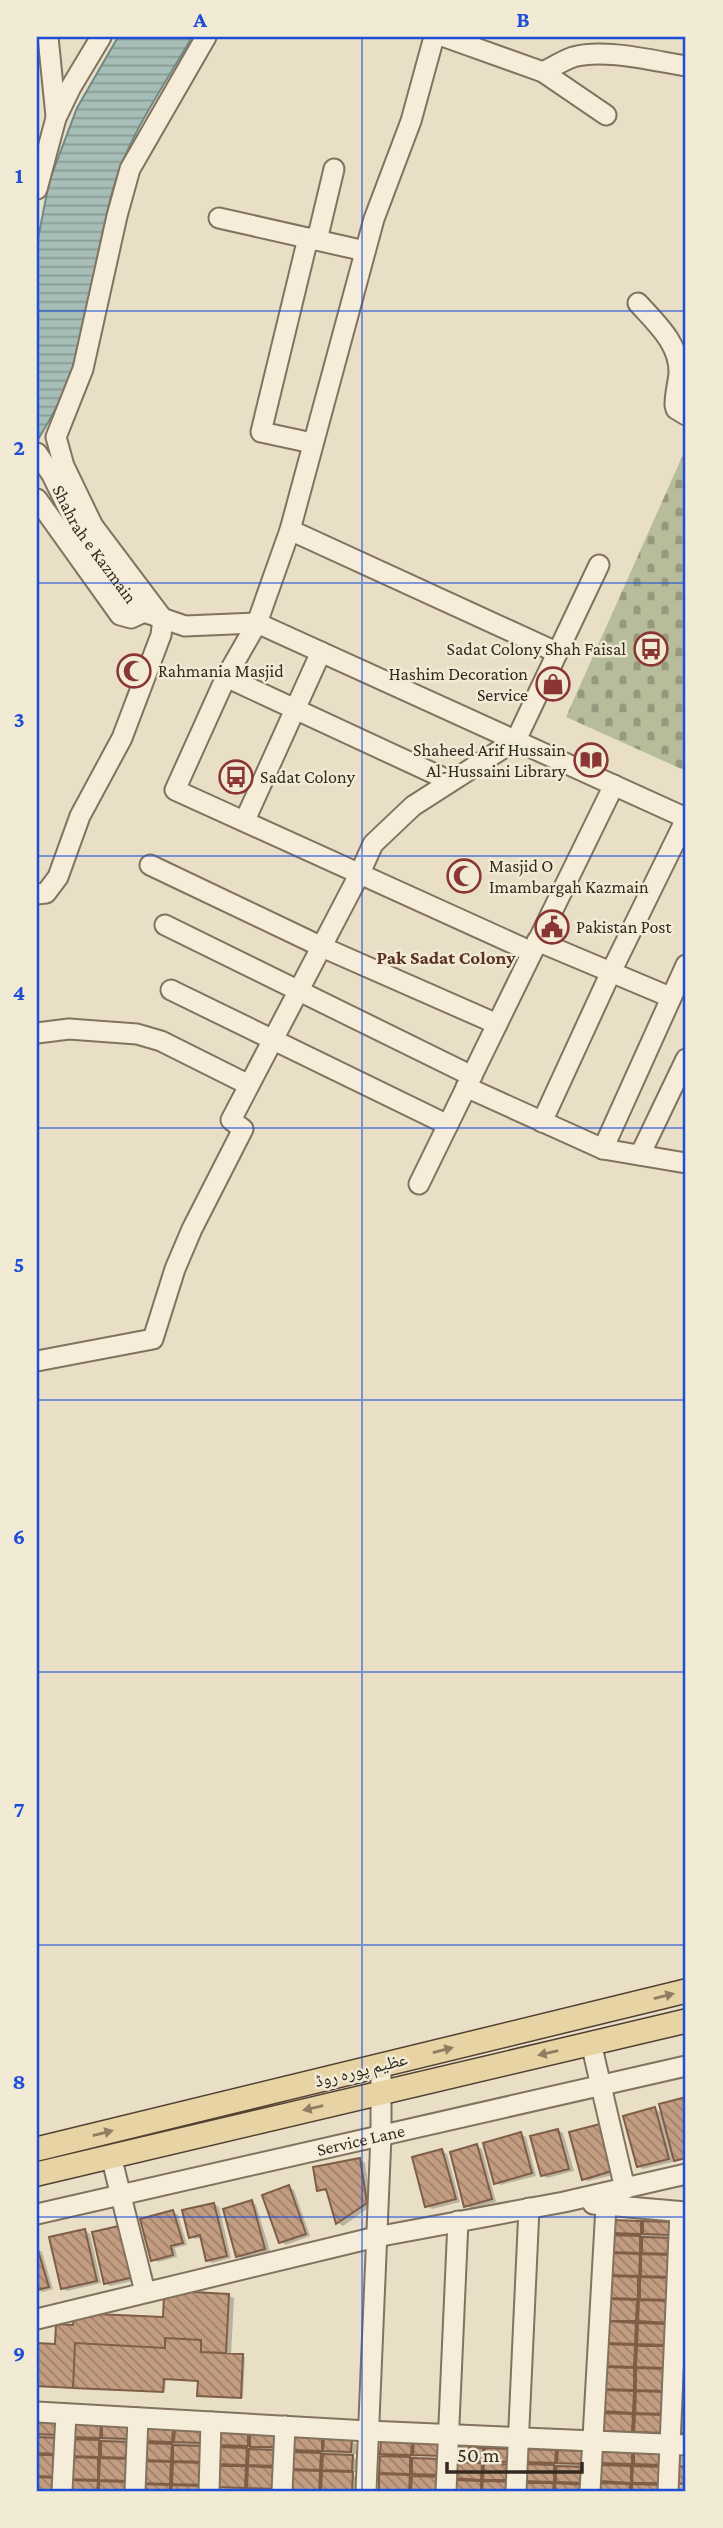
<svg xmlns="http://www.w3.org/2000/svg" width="723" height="2528" font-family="'Crimson Pro','Noto Naskh Arabic',serif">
	<defs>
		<pattern id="cemetery-stones" width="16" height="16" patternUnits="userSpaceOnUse" patternTransform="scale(1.75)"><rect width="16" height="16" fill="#b7bc9a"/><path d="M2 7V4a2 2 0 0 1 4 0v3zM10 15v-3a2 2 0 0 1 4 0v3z" fill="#96997d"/></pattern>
		<pattern id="water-rules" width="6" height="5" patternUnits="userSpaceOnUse" patternTransform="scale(1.75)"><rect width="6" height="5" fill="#a7bdb7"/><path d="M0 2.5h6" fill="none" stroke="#899a94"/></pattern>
		<pattern id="building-back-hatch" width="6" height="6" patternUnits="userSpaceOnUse" patternTransform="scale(1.75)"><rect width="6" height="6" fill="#c39d81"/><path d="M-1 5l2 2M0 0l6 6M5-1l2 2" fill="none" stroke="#9f8069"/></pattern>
	</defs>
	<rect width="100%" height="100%" fill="#e9dfc7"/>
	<path fill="url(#cemetery-stones)" d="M686,448v323l-120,-54z"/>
	<path fill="url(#water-rules)" stroke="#6f8a84" stroke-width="2" d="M118,37h74c-28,49 -66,102 -80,156 -15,57 -21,116 -38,172 -8,27 -22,52 -37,76v-197l12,-62 28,-74z"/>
	<path fill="#0003" d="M686,2099v57l-8,2v3l-6,-3 1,4 -30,7 -5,-3 17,-57 8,5 -2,-8z
		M558,2130l5,3 11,38 -27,7 -5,-3z
		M521,2134l5,3 10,39 -36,9 -5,-3z
		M571,2134l46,40 -29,7 -5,-2z
		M477,2146l5,3 14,53 -25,6 -5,-2z
		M442,2151l5,3 13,48 -28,7 -5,-3z
		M360,2160l5,3 6,43 -28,20 -5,-3 -10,-31 -9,-2z
		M289,2187l5,3 16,46 -24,9 -5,-3z
		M251,2202l5,3 14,46 -27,8 -5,-3z
		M214,2204l5,3 12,51 -19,5 -5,-3 -5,-22 -7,1 -5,-3z
		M173,2212l5,3 9,30 -12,3 2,9 -19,5 -5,-3z
		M641,2223l35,14h-9l10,6 -9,191h-27l-4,-3v3l-28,-1 -5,-3 8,-15 -8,-4 7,-156h7l-8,-4 11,-14 -9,-5z
		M85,2231l5,3 11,49 -34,8 -5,-3z
		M94,2234l44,46 -28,6 -5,-3z
		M37,2249l5,3 11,37 -10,3 -6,-2z
		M686,2256v160l-7,-4z
		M229,2296l5,2 -3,57 14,2 -2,41 -42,-2 -2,-1 1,-14 -34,-2 -1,13 -128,-5v-42l20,1 18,-19 90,-8z
		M37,2423l20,1 5,13h-10l11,6 -2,48h-24v-52h4l-4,-2z
		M100,2427l35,14h-9l10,5 -2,45h-66l9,-32 -7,-4 10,-14 -9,-5z
		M172,2430l35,15h-8l9,5 -1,41h-66l9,-28 -8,-4 10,-14 -9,-5z
		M248,2435l34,14h-8l10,6 -2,36h-66l9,-23 -8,-5 10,-14 -8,-5z
		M321,2440l5,2 25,-1 5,3v10h-9l11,6 -1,12h-8l8,5 -1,14h-66l9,-19 -8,-4 10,-14 -9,-5z
		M411,2444l4,2 3,8 -2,6h9l-5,-3 17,1 10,6 -1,27h-66l1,-15 8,1 -8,-5 10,-14 -9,-5z
		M483,2449l4,3 25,-2 6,41h-66l8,-9 -8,-5 10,-13 -9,-5z
		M555,2452l35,14h-9l10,6v19h-66l8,-6 -8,-5 10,-14 -9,-5z
		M632,2452l35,15 -9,-1 10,6v19h-67l1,-6h7l-8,-5 11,-13 -9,-5z
		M676,2453h10v38h-11v-5l7,1 -7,-5 9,-13 -8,-5z"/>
	<path fill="url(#building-back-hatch)" stroke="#7f5e47" stroke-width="2" d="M686,2097v61l-12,3 -15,-57z
		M655,2107l14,52 -32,8 -14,-51z
		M600,2124l12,47 -30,9 -13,-48z
		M558,2129l11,40 -28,7 -11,-40z
		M521,2132l11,41 -38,11 -11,-41z
		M477,2144l15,55 -28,8 -14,-55z
		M442,2149l14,50 -31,8 -13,-50z
		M360,2158l7,45 -31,21 -10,-35 -9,2 -4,-24z
		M289,2185l17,49 -27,9 -17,-48z
		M252,2200l13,49 -29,8 -13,-48z
		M214,2203l13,53 -21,5 -6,-26 -11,3 -7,-28z
		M173,2210l10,33 -12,3 2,9 -22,6 -11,-42z
		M611,2220l30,1v13l-31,-1z
		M643,2221l29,1 -1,13 -28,-1z
		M123,2225l11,52 -30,7 -12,-52z
		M85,2229l12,52 -36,8 -12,-52z
		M609,2235l31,1v17l-31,-1z
		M642,2237l31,1 -1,16 -30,-1z
		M37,2247l12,40 -12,3z
		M609,2253l31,1 -1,22 -31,-1z
		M641,2254l31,1v22l-31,-1z
		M609,2276l29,1v22l-30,-1z
		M640,2277l31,1 -1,22 -30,-1z
		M175,2291l54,3 -3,59 -25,-1v-12l-36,-2v10l-90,-5 -2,45 -36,-2v-43l18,1 1,-20 17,1 1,-12 89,4 1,-22 11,1z
		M608,2299l29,1 -1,21h-29z
		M639,2300l31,1 -1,22 -31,-2z
		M607,2321l29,2 -1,21 -29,-1z
		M638,2323l30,1v21l-31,-1z
		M165,2338l36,2v12l42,2 -2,44 -44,-2 1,-15 -34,-2 -1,13 -90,-4 2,-45 90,5z
		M605,2344l30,1 -1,22 -30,-1z
		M637,2346h30l-1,22 -30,-1z
		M604,2367l30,1v22l-31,-1z
		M636,2368l30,1 -1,22 -29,-1z
		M679,2368l7,1v22l-8,-1z
		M603,2390l31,1 -1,22 -30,-2z
		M636,2391l29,1 -1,22 -29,-1z
		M678,2391l8,1v21h-8z
		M603,2413l30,1 -1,18 -30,-1z
		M635,2414l29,1v18l-30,-1z
		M678,2414l8,1v18h-9z
		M37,2421l20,1v13l-20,-1z
		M70,2424l31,1 -1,13 -31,-1z
		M102,2425l28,1v13l-28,-1z
		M142,2428l31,1 -1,13 -30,-1z
		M175,2429l28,1 -1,13 -28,-1z
		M217,2432l31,1v13l-31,-1z
		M250,2433l28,1v13h-28z
		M37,2437l21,1v16l-21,-1z
		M291,2437l31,1v13l-31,-1z
		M324,2438l28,1 -1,13 -28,-1z
		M68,2439l31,1v17l-31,-1z
		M101,2441l30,1v16l-30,-1z
		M381,2441l31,1 -1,13 -31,-1z
		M414,2442l28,1 -1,13 -28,-1z
		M141,2443l31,1 -1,17 -31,-1z
		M173,2445l31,1 -1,16 -30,-1z
		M216,2447l31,1 -1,17 -30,-1z
		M452,2447l31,1v13l-31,-1z
		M485,2448l28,1 -1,13 -28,-1z
		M249,2449l30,1 -1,16 -30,-1z
		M525,2449l31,1 -1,13 -31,-1z
		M558,2450l28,1 -1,13 -28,-1z
		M602,2450h30v14l-31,-1z
		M634,2451l28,1v13l-28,-1z
		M290,2452l31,1 -1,17 -31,-1z
		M323,2454l30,1 -1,16 -30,-1z
		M37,2455h21l-1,22 -20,-1z
		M380,2456l30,1v17l-31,-1z
		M68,2457l30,1v22l-31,-1z
		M100,2458l31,1v22l-32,-1z
		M412,2458l31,1 -1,16 -30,-1z
		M140,2461l31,1 -1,22 -30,-1z
		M173,2462l31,1 -1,22 -31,-1z
		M451,2462l31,1 -1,17 -31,-2z
		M484,2463l30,2 -1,15h-30z
		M524,2464l30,1v17l-31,-1z
		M600,2465l31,1v17l-31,-2z
		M216,2466h30l-1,22 -30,-1z
		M248,2466l31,2 -1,21 -31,-1z
		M556,2466l31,1 -1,16 -30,-1z
		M633,2466l30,1v16h-31z
		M673,2466l13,1v17l-13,-1z
		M290,2470l30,1 -1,20h-30z
		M322,2471l31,1 -1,19h-31z
		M379,2474l31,1 -1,16h-30z
		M412,2476l30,1v14h-31z
		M37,2477l20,1 -1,13h-19z
		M68,2480l30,1 -1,10h-30z
		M451,2480l30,1v10h-31z
		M99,2481l31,1 -1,9h-30z
		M483,2481l31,1 -1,9h-31z
		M523,2483h31l-1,8h-30z
		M555,2483l31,2v6h-31z
		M600,2483l30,1v7h-30z
		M140,2484l30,1v6h-30z
		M632,2484l31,1v6h-31z
		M172,2485l30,1v5h-31z"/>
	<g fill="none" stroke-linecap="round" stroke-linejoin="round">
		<defs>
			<g id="minor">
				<path d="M48,37l8,79"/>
				<path d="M434,37l-23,84 -37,98 -84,311 -33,93 -31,54 -51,113 357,162"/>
				<path d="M445,37l98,35 63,43"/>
				<path d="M543,72c10,-5 19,-11 30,-15 31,-9 81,4 113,9"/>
				<path d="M37,189l19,-71 15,-31 30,-50"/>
				<path d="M219,218l146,33"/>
				<path d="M308,238l-47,194 51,11"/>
				<path d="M317,240l17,-71"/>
				<path d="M638,303c18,20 42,41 41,70 -1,11 -4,21 -4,32l1,4 10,6"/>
				<path id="s1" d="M37,453l15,22 25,51 55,74 12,12 41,14 72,-3 429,195"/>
				<path d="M37,499l83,116 11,3 13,-6"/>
				<path d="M290,530l266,122"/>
				<path d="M226,677l224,104"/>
				<path d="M245,820l76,-168"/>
				<path d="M150,865l172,82 175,77"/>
				<path d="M37,894l9,-1 12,-16 22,-61 42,-78 39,-103 2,-16 -70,-93 -29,-60 -8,-29 27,-68 34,-153 13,-47 76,-132"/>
				<path d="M165,925l307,151"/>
				<path d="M537,941l133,56"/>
				<path d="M171,990l277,135"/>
				<path d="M37,1033l32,-4 68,5 24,7 88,44"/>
				<path d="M466,1087l137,62 83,14"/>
				<path d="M542,1122l69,-150 75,-153"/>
				<path d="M603,1149l83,-184"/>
				<path d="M640,1155l46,-96"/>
				<path d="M419,1184l195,-399"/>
				<path d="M37,1361l116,-22 22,-70 17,-40 51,-100 -12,-9 128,-245 14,-31 40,-38 103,-66 83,-175"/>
				<path d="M591,2043l34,146"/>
				<path d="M111,2156l34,136"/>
				<path d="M593,2204l93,8"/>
				<path id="s2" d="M37,2214l649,-148"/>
				<path d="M37,2319l339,-82 188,-35 122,-28"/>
				<path d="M37,2412l331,19 318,14"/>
				<path d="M62,2491l4,-77"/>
				<path d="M135,2491l3,-73"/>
				<path d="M209,2491l2,-69"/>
				<path d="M282,2491l3,-65"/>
				<path d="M366,2491l15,-355v-71"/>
				<path d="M446,2491l12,-270"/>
				<path d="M516,2491l13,-283"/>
				<path d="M590,2491l16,-285"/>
				<path d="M668,2491l12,-279"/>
			</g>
			<path id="major" d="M37,2149l649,-158
				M37,2174l649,-153"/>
		</defs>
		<use href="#minor" stroke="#82725e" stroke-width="23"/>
		<use href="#major" stroke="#514132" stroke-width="26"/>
		<use href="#minor" stroke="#f5edd9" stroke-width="19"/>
		<use href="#major" stroke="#e7d3a3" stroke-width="23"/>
	</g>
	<defs><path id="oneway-solid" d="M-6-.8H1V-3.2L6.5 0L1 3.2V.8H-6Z" transform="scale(1.75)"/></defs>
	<g fill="#8e7e62">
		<use href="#oneway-solid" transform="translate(664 1996) rotate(-14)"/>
		<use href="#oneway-solid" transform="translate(443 2050) rotate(-14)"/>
		<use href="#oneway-solid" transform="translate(548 2053) rotate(167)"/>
		<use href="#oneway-solid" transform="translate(313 2108) rotate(167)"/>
		<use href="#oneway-solid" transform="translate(103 2133) rotate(-14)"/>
	</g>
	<path fill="none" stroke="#1d4ed8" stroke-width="2" stroke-opacity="0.55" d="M362,37v2454M37,311h649M37,583h649M37,856h649M37,1128h649M37,1400h649M37,1672h649M37,1945h649M37,2217h649"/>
	<defs>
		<symbol id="bus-ring" viewBox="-11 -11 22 22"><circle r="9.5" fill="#f1ead5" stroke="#8a3635" stroke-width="1.5"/><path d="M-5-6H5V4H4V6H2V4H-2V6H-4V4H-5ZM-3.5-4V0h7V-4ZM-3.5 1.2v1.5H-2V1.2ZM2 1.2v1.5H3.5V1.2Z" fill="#8a3635"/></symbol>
		<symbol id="mosque-ring" viewBox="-11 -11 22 22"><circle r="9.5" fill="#f1ead5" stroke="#8a3635" stroke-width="1.5"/><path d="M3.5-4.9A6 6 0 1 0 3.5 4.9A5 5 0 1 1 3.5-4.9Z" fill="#8a3635"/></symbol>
		<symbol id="shop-ring" viewBox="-11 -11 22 22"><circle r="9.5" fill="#f1ead5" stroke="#8a3635" stroke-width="1.5"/><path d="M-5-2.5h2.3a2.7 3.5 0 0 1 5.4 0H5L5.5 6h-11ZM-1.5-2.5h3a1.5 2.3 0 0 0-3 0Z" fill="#8a3635"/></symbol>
		<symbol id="library-ring" viewBox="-11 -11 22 22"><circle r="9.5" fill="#f1ead5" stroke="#8a3635" stroke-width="1.5"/><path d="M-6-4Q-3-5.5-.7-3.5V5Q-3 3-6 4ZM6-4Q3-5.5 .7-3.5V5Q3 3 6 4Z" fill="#8a3635"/></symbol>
		<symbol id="civic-ring" viewBox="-11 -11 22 22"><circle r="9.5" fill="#f1ead5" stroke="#8a3635" stroke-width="1.5"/><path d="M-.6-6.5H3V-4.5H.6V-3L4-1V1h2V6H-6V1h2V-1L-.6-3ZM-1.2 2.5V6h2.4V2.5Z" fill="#8a3635"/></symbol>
	</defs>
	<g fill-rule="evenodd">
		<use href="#bus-ring" x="632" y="630" width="38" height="38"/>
		<use href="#mosque-ring" x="115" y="652" width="38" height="38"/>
		<use href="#shop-ring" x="534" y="665" width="38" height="38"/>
		<use href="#library-ring" x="572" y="741" width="38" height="38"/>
		<use href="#bus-ring" x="217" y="758" width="38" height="38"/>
		<use href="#mosque-ring" x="445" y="857" width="38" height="38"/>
		<use href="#civic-ring" x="533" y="908" width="38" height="38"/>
	</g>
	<g text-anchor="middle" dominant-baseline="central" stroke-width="5" stroke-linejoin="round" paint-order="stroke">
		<g font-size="18" fill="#342a20" stroke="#f1ead5">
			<text stroke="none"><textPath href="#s1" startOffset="108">Shahrah e Kazmain</textPath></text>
			<text transform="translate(361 2070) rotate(-14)">عظیم پورہ روڈ</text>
			<text stroke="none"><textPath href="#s2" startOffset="332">Service Lane</textPath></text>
		</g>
		<g font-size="18" fill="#342a20" stroke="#f1ead5" text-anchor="start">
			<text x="626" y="649" text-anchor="end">Sadat Colony Shah Faisal</text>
			<text x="158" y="671">Rahmania Masjid</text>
			<text x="528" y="674" text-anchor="end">Hashim Decoration<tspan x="528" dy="21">Service</tspan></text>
			<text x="566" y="750" text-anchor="end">Shaheed Arif Hussain<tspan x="566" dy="21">Al-Hussaini Library</tspan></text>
			<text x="260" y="777">Sadat Colony</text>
			<text x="489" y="866">Masjid O<tspan x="489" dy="21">Imambargah Kazmain</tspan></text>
			<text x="576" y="927">Pakistan Post</text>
		</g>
		<g font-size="19" font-weight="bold" fill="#5c3125" stroke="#f1ead5">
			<text x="446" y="957">Pak Sadat Colony</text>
		</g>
	</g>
	<rect width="723" height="2528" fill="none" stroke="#f1ead5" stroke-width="77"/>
	<path d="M447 2462v10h135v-10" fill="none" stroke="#342a20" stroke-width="3.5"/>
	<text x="457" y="2462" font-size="21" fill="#342a20" stroke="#f1ead5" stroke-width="5" paint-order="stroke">50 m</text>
	<rect x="38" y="38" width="646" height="2452" fill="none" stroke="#1d4ed8" stroke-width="2.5"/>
	<g font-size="23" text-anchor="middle" font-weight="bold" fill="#1d4ed8">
		<text x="200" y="27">A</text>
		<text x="523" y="27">B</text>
		<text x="19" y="183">1</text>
		<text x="19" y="455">2</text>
		<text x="19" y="727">3</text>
		<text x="19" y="1000">4</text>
		<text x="19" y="1272">5</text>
		<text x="19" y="1544">6</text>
		<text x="19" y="1817">7</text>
		<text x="19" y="2089">8</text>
		<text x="19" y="2361">9</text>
	</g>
</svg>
